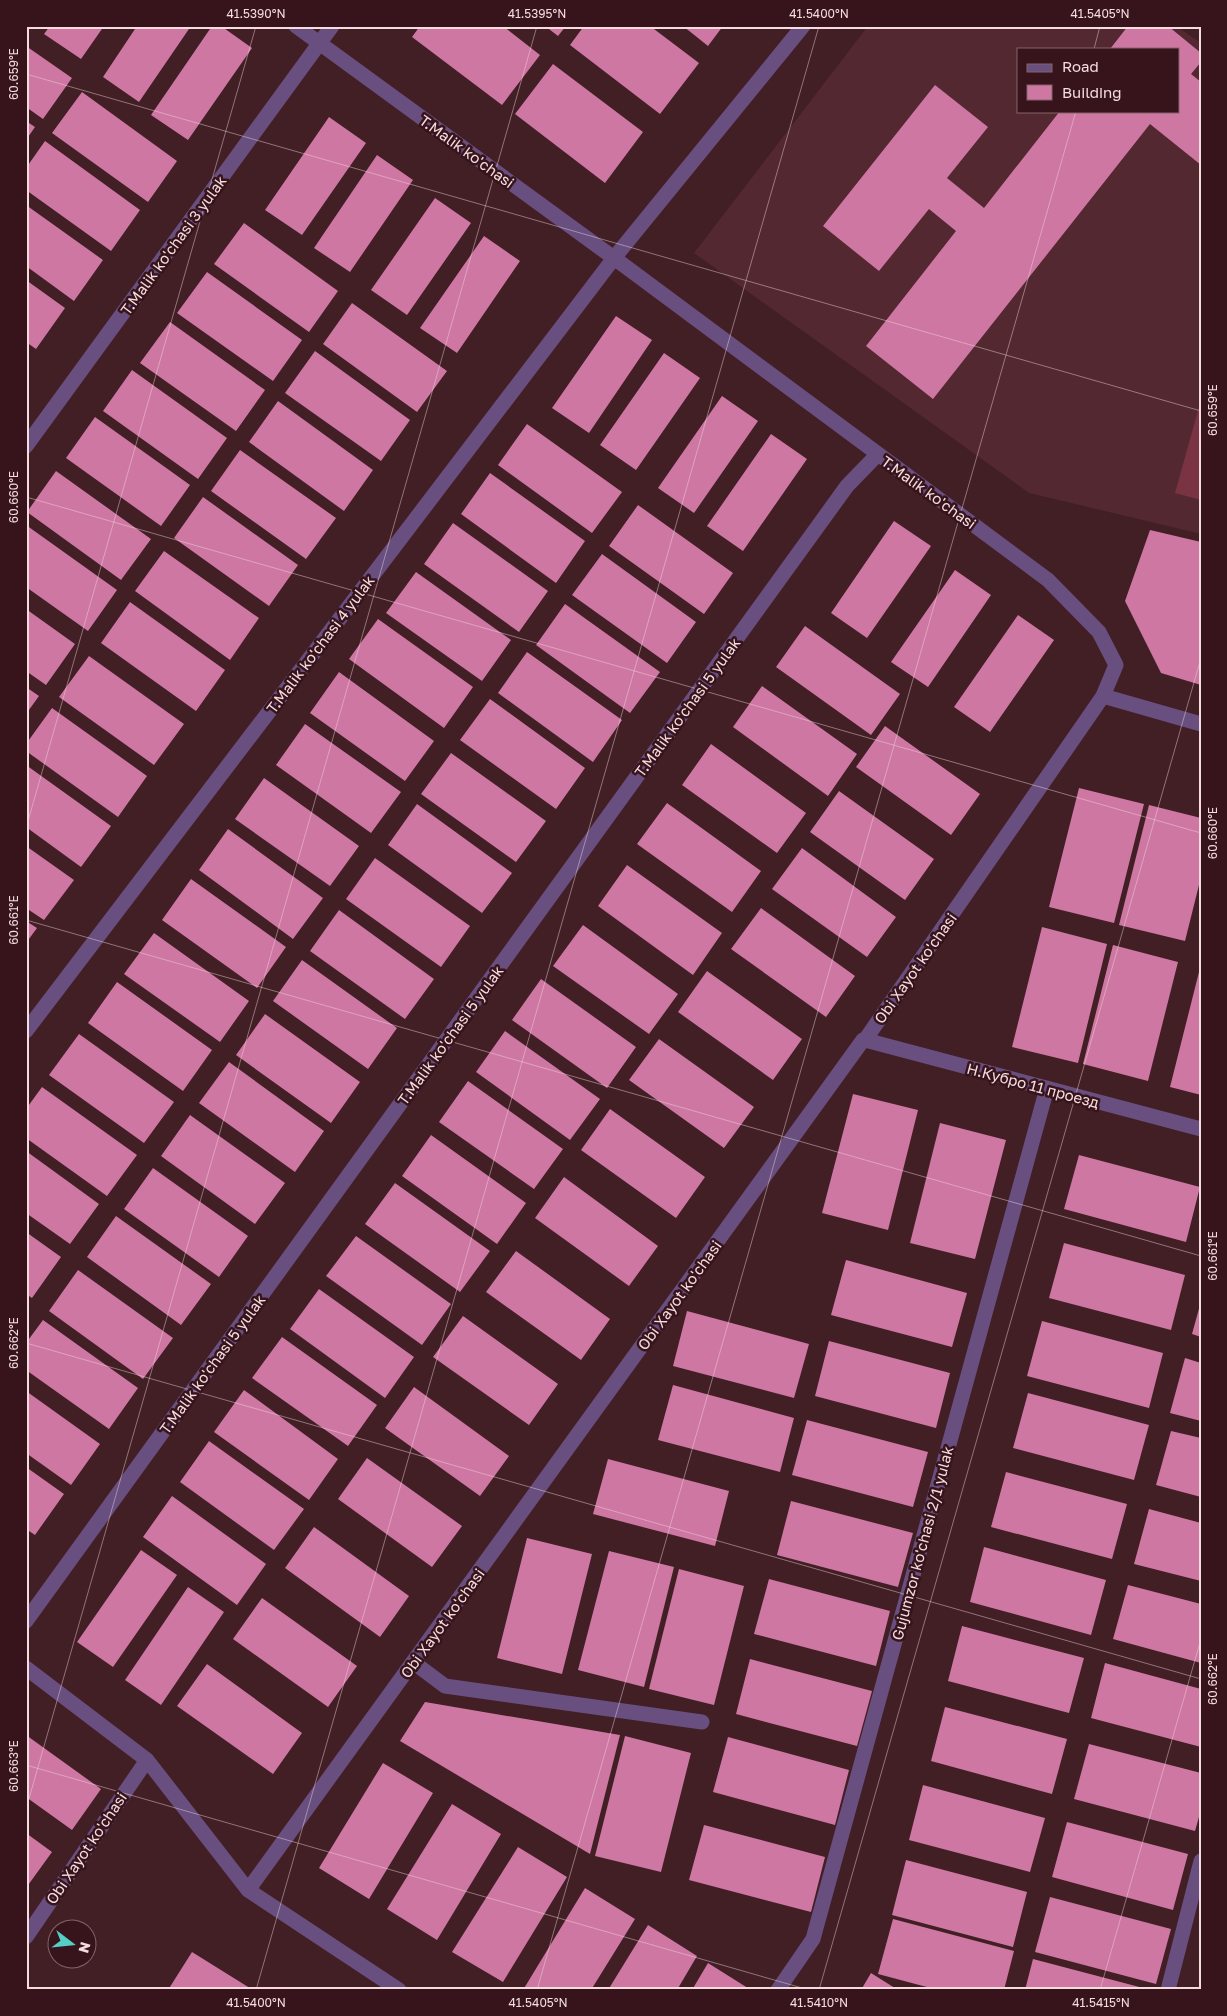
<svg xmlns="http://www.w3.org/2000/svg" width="1227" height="2016" font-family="'Golos Text',sans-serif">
	<rect width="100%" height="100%" fill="#421e25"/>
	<path fill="#532830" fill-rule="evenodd" d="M868,26h308l25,17v491l-172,-41 -335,-240zM1018,49h160v62h-160z"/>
	<path fill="#7a3343" d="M1201,400v100l-26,-7z"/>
	<path fill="#ce77a3" d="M50,26h54l-23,33 -37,-25z
		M137,26h54l-52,76 -36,-25z
		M212,26h9l31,22 -64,92 -37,-25z
		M420,26h83l37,29 -38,50 -90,-68z
		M545,26h21l-8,10z
		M584,26h66l49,37 -39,51 -90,-69z
		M683,26h40l-15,20z
		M1128,26h40l33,27v9l-10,12 10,8v83l-51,-41 -217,275 -67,-53 90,-115 -27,-22 -50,62 -56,-45 112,-141 53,42 -41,51 37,30 76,-97h118v-62h-68z
		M26,46l46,32 -29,41 -17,-12z
		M553,64l90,68 -38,51 -90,-69z
		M82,92l95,69 -29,41 -96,-69z
		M329,117l37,26 -64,92 -37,-25z
		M26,121l9,6 -9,13z
		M45,141l95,69 -29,41 -85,-61v-22z
		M377,155l36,25 -63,92 -36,-24z
		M435,198l36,25 -64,92 -36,-25z
		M26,205l77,55 -29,41 -48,-35z
		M244,223l94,68 -29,41 -95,-68z
		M484,236l36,25 -63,92 -37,-25z
		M207,272l95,68 -29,41 -96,-68z
		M26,280l39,28 -29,41 -10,-7z
		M352,303l95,68 -30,41 -94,-68z
		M616,316l36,24 -63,93 -37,-25z
		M170,322l95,68 -29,41 -96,-68z
		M315,351l95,69 -29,41 -96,-68z
		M664,353l36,25 -64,92 -36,-25z
		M132,370l95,68 -29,41 -95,-68z
		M722,396l36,25 -64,92 -36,-25z
		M278,401l95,69 -29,41 -95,-69z
		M95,417l95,68 -29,41 -95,-68z
		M527,424l95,68 -30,41 -94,-68z
		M771,434l36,25 -64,92 -36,-25z
		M240,450l96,68 -30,41 -95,-68z
		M56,471l95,68 -30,41 -94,-68z
		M490,473l95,68 -29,42 -95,-69z
		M203,497l95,68 -29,41 -95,-68z
		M638,505l95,68 -29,41 -95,-68z
		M894,521l37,25 -64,92 -36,-25z
		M453,523l95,68 -29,41 -95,-68z
		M26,525l91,65 -29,41 -62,-44z
		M1150,530l51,12v143l-40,-12 -36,-72z
		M164,551l95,67 -29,42 -95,-69z
		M602,554l94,68 -29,41 -95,-68z
		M955,570l36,25 -63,92 -37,-25z
		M416,572l95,68 -29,41 -96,-68z
		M130,602l95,68 -29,41 -95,-68z
		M565,604l95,68 -30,41 -94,-68z
		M26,609l49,35 -29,41 -20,-14z
		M1018,615l36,25 -64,92 -36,-25z
		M378,619l95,68 -29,41 -95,-69z
		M805,626l95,68 -29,41 -95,-68z
		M527,652l95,68 -29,42 -95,-69z
		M89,656l95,68 -30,41 -95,-68z
		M339,672l95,69 -29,40 -95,-68z
		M762,686l95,68 -29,42 -95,-69z
		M26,687l13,9 -13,18z
		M490,699l95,69 -29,41 -96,-69z
		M52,708l95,68 -29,41 -92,-66v-7z
		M305,724l96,68 -30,41 -95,-68z
		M885,726l95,68 -29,41 -95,-68z
		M711,744l95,69 -29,40 -95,-68z
		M451,753l95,68 -30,41 -95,-68z
		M26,765l85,61 -30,41 -55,-40z
		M264,778l95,68 -29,40 -95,-67z
		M1079,788l65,16 -30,119 -65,-16z
		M839,791l95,68 -29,41 -95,-68z
		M667,803l94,68 -29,41 -95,-68z
		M417,804l95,69 -30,40 -94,-68z
		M1149,805l52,13v59l-16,64 -66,-16z
		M228,829l95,69 -30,41 -94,-69z
		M26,846l48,34 -30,40 -18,-12z
		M802,848l94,69 -29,40 -95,-68z
		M375,858l95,68 -29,41 -95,-68z
		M627,865l95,68 -29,42 -95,-69z
		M191,879l95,68 -29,41 -95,-68z
		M761,908l94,68 -29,41 -95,-68z
		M339,910l95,69 -29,40 -95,-68z
		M26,921l11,7 -11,15z
		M583,925l95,69 -29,40 -96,-68z
		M1042,927l65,17 -29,119 -66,-16z
		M154,933l95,68 -29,41 -96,-68z
		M1113,945l65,17 -30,119 -65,-17z
		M302,960l95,68 -29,41 -95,-68z
		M1200,968h1v127l-31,-8z
		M707,971l95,68 -29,41 -95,-68z
		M541,979l95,68 -29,41 -95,-68z
		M117,982l95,68 -29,41 -95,-68z
		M265,1014l95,68 -29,41 -95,-68z
		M505,1031l95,68 -30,41 -94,-68z
		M79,1034l95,68 -30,41 -95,-68z
		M659,1039l95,68 -30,41 -95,-68z
		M229,1062l95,69 -29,41 -96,-69z
		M468,1081l95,68 -29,40 -95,-67z
		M42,1087l95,68 -30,41 -81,-58v-29z
		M853,1094l65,16 -30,120 -66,-17z
		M610,1109l95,68 -29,41 -95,-68z
		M190,1115l95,68 -30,41 -94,-68z
		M940,1123l66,17 -31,119 -65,-16z
		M431,1135l95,68 -29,41 -95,-68z
		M26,1151l73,53 -29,40 -44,-31z
		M1079,1155l121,32 -14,55 -122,-33z
		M153,1168l95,68 -29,41 -95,-68z
		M564,1177l94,69 -29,40 -94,-68z
		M395,1183l95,68 -30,41 -95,-68z
		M116,1216l95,68 -30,41 -94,-68z
		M26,1232l35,25 -29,41 -6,-4z
		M356,1236l95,68 -29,41 -96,-69z
		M1064,1243l121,32 -14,55 -122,-32z
		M516,1251l94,68 -29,41 -95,-68z
		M846,1260l121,33 -15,54 -121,-32z
		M78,1270l95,68 -30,41 -94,-68z
		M319,1289l95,68 -29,41 -95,-69z
		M1200,1305h1v32l-9,-3z
		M687,1311l122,33 -15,54 -121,-32z
		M463,1316l95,68 -29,41 -96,-68z
		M43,1320l95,68 -29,41 -83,-59v-27z
		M1042,1321l121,32 -14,55 -122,-32z
		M282,1337l95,68 -29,41 -96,-68z
		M829,1341l121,32 -14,55 -121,-32z
		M1185,1358l16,5v58l-31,-8z
		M673,1385l121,33 -14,54 -122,-32z
		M414,1387l95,69 -29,40 -95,-68z
		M244,1390l94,69 -29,41 -95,-68z
		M26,1391l74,53 -29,41 -45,-32z
		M1028,1393l121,32 -15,55 -121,-32z
		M807,1420l121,32 -15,55 -121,-32z
		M1171,1431l30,7v59l-45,-12z
		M209,1441l95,68 -30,41 -94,-68z
		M367,1458l95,68 -30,41 -94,-68z
		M608,1459l121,32 -14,55 -122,-32z
		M26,1467l38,27 -29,41 -9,-6z
		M1006,1472l121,32 -15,55 -121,-32z
		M172,1496l94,68 -29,41 -94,-68z
		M791,1501l122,32 -15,54 -121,-32z
		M1149,1509l52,14v58l-67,-17z
		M314,1527l95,69 -29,41 -95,-69z
		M527,1538l65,16 -30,120 -65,-16z
		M984,1547l122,33 -15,55 -121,-33z
		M141,1550l36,25 -64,92 -36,-25z
		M609,1551l65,16 -30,120 -66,-17z
		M679,1569l65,17 -30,119 -65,-16z
		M769,1579l121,32 -14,55 -122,-32z
		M1128,1585l73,19v59l-88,-24z
		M188,1587l36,25 -63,93 -36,-25z
		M262,1598l95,68 -29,41 -95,-68z
		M962,1626l122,32 -15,55 -121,-32z
		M750,1659l122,32 -15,55 -121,-32z
		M1105,1663l96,26v58l-110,-29z
		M207,1664l95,69 -29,41 -96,-68z
		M425,1702l195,33 -30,119 -190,-113z
		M945,1707l122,32 -15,55 -121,-33z
		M26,1735l75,54 -29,41 -46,-33z
		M625,1736l66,17 -30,119 -66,-16z
		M728,1737l121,33 -14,55 -122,-33z
		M1089,1744l112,29v37l-6,21 -121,-32z
		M383,1763l50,30 -64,106 -50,-31z
		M923,1785l122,33 -15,54 -121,-32z
		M452,1804l49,30 -64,106 -50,-31z
		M1067,1822l121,32 -15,56 -121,-33z
		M704,1825l121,32 -14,55 -122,-32z
		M26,1833l26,19 -26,36z
		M518,1847l49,30 -64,105 -51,-30z
		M906,1860l121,32 -14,55 -121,-32z
		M585,1888l50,31 -44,71h-68z
		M1050,1897l121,32 -15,55 -121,-32z
		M893,1919l121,32 -10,39h-66l-60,-16z
		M648,1925l49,31 -20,34h-69z
		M192,1952l61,38h-85z
		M1033,1959l114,30v1h-122z
		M708,1963l43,27h-59z
		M871,1973l27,17h-37z"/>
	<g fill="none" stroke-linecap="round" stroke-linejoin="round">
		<path stroke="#694f7f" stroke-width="15" d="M413,1662l32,24 257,36"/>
		<path stroke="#694f7f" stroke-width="15" d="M296,26l318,232 434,322 51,52 17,33 -13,31 98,28
			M26,446l306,-420
			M26,1031l588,-773 189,-232
			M865,1040l336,89
			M26,1621l821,-1135 31,-32
			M26,1668l121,92 101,130 151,100
			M248,1890l615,-850h2l238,-344
			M26,1937l121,-177
			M778,1990l35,-51 234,-851
			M1168,1990l33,-129"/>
	</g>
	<path fill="none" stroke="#f5dcdf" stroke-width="1" stroke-opacity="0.45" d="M1094,49l6,-23M26,74l1175,337M26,497l1175,336M26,828l230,-802M26,920l1175,336M26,1343l1175,336M26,1765l783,225M26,1809l511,-1783M256,1990l563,-1964M537,1990l539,-1879M819,1990l382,-1332M1100,1990l101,-351"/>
	<g text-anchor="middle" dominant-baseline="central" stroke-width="5" stroke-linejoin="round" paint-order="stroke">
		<g font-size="15" fill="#f5dcdf" stroke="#37141b">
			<text transform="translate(467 151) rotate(36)">T.Malik ko'chasi</text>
			<text transform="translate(173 245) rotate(-54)">T.Malik ko'chasi 3 yulak</text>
			<text transform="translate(929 492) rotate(36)">T.Malik ko'chasi</text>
			<text transform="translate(320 644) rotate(-53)">T.Malik ko'chasi 4 yulak</text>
			<text transform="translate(687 707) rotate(-54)">T.Malik ko'chasi 5 yulak</text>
			<text transform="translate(915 968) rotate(-55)">Obi Xayot ko'chasi</text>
			<text transform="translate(450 1035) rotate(-54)">T.Malik ko'chasi 5 yulak</text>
			<text transform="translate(1033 1085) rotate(15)">Н.Кубро 11 проезд</text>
			<text transform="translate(679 1295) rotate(-54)">Obi Xayot ko'chasi</text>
			<text transform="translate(212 1364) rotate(-54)">T.Malik ko'chasi 5 yulak</text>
			<text transform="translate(922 1543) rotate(-75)">Gujumzor ko'chasi 2/1 yulak</text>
			<text transform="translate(442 1623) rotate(-54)">Obi Xayot ko'chasi</text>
			<text transform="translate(86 1848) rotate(-56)">Obi Xayot ko'chasi</text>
		</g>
	</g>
	<rect width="1227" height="2016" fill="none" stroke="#37141b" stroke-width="55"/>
	<rect x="1017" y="48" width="162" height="65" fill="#37141b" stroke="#836469"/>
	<rect x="1027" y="64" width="25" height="8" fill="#694f7f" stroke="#836469"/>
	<text x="1062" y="72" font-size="15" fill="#f5dcdf">Road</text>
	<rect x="1027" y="85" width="25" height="15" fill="#ce77a3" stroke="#836469"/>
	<text x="1062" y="98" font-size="15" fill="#f5dcdf">Building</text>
	<g transform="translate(72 1944) rotate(106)"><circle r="24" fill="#37141b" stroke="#836469"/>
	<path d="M0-4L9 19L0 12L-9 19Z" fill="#55cec5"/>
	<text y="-8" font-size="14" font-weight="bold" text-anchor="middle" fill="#f5dcdf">N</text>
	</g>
	<rect x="28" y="28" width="1172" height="1960" fill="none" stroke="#f5dcdf" stroke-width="2"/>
	<g font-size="12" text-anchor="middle" fill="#f5dcdf">
		<text x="256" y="18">41.5390°N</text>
		<text x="537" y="18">41.5395°N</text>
		<text x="819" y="18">41.5400°N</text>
		<text x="1100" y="18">41.5405°N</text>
		<text transform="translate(14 74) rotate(-90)" y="4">60.659°E</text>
		<text transform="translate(1213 410) rotate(-90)" y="4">60.659°E</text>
		<text transform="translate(14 497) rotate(-90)" y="4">60.660°E</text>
		<text transform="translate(1213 833) rotate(-90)" y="4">60.660°E</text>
		<text transform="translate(14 920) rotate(-90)" y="4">60.661°E</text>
		<text transform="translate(1213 1256) rotate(-90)" y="4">60.661°E</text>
		<text transform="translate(14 1343) rotate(-90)" y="4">60.662°E</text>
		<text transform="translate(1213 1679) rotate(-90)" y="4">60.662°E</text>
		<text transform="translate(14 1766) rotate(-90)" y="4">60.663°E</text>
		<text x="256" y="2007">41.5400°N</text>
		<text x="538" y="2007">41.5405°N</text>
		<text x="819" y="2007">41.5410°N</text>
		<text x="1101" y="2007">41.5415°N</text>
	</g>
</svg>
